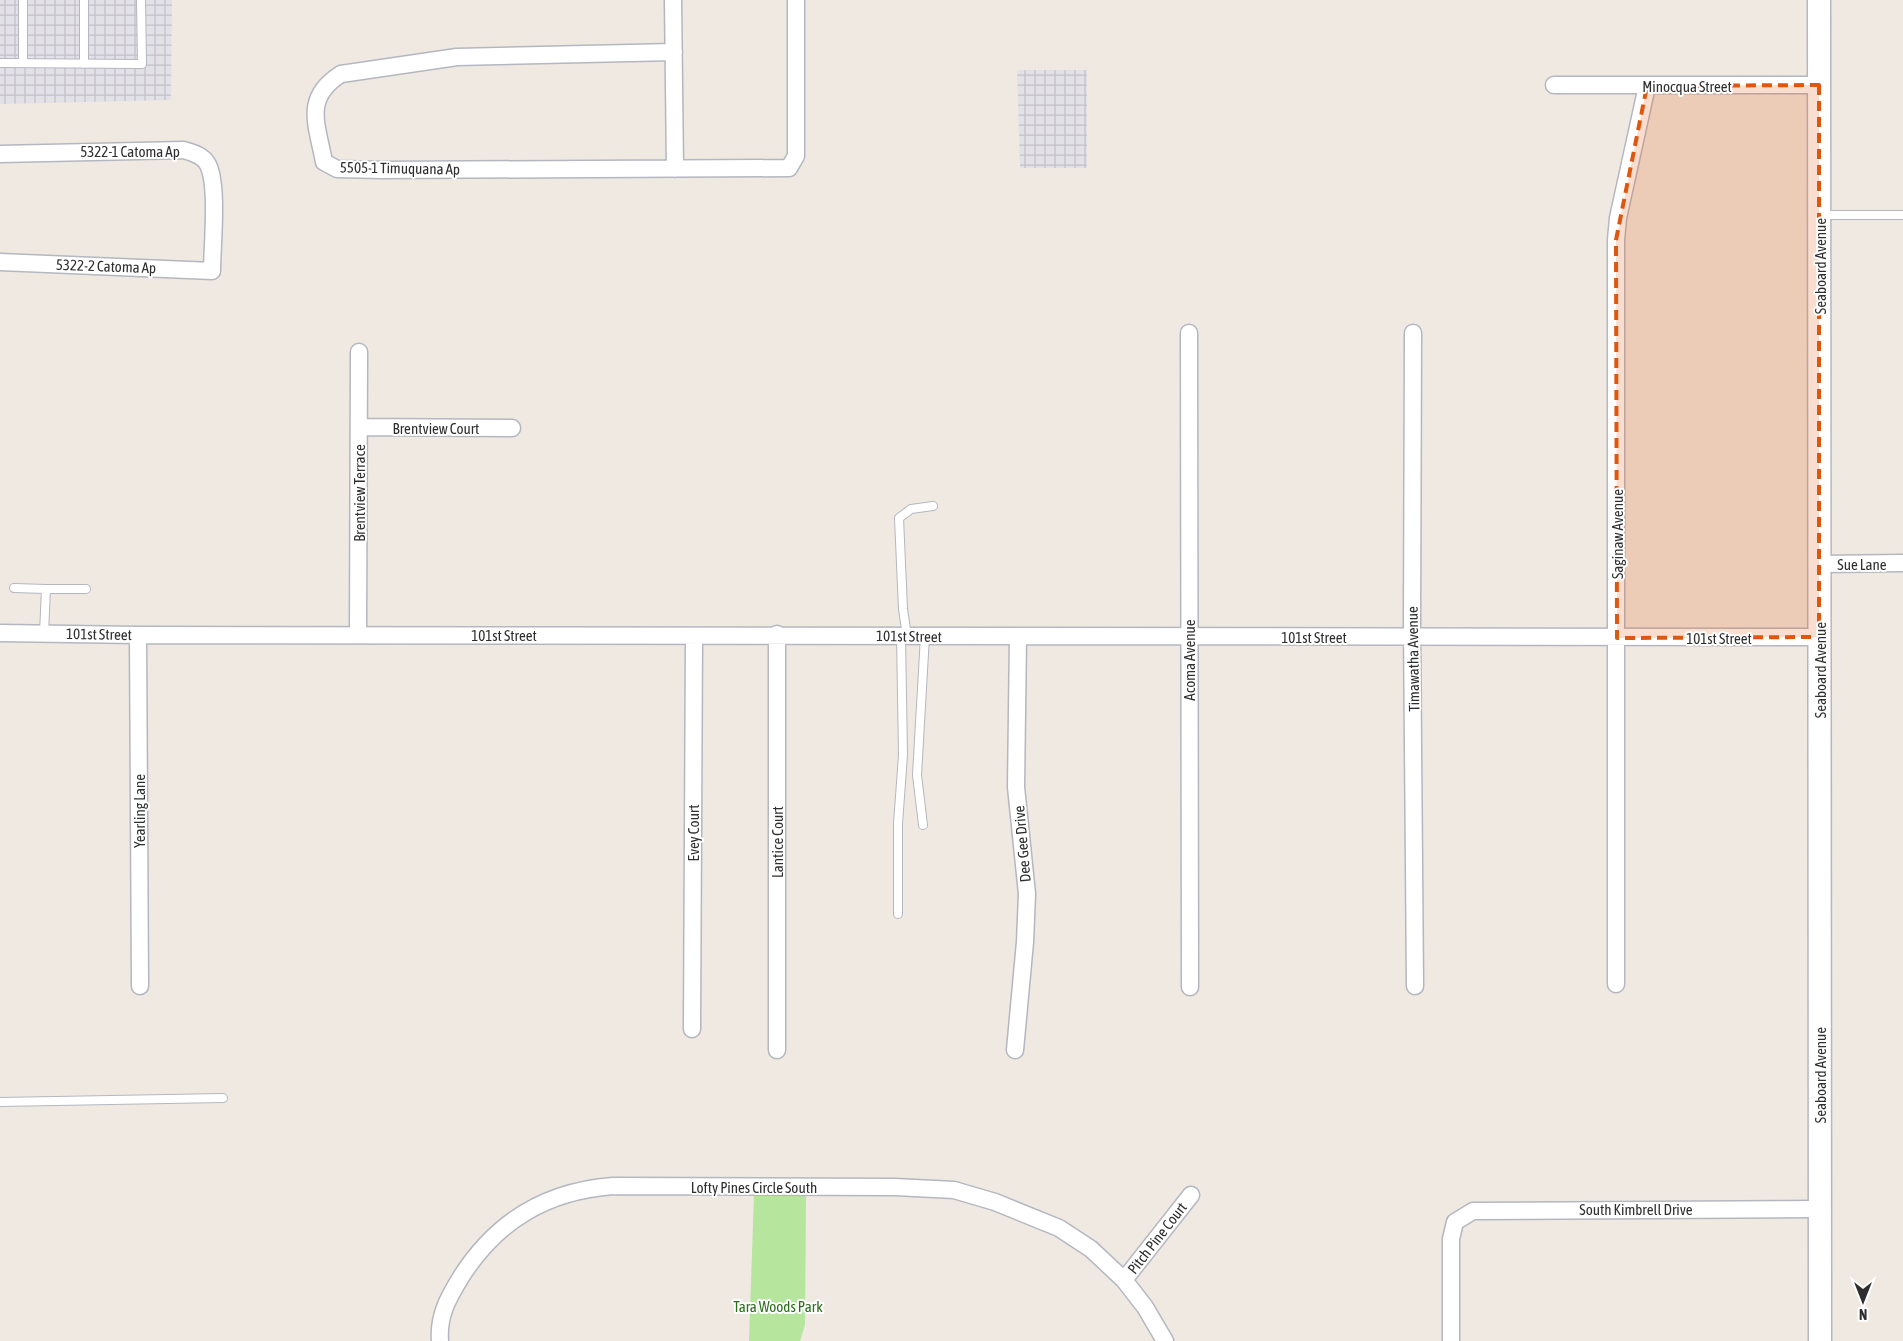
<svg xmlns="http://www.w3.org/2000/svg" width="1903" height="1341" font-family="'Asap Condensed',sans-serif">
	<defs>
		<pattern id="industrial-grid" width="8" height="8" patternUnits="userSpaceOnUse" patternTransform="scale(1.25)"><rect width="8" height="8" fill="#e3e1e8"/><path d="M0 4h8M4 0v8" fill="none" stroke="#c3c1c7"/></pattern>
	</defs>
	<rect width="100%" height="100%" fill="#efe9e1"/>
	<path fill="url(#industrial-grid)" d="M0,0h172l-1,100 -171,4z
		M1017,70h70v98h-67z"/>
	<path fill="#b6e59e" d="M754,1195l52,1 -1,129 -5,16h-51z"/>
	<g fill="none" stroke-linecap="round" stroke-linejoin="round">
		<defs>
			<path id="lane" d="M84,0v64
				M0,63l142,1 -1,-64
				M23,63v-63
				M1820,215h83
				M14,588l32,1 -2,44
				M46,589h40
				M907,636l-4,-27 -4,-91 12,-9 22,-3
				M923,825l-6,-50 8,-139
				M898,914v-90l5,-69 -2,-119
				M0,1102l223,-4"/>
			<path id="street" d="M673,0l2,169
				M674,52l-217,5 -116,17c-38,24 -24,50 -17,88l13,7 45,1 407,-2 7,-12v-156
				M1554,85h265
				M0,154l184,-4c9,3 18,5 23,13 12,19 5,84 5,108l-212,-9
				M1189,333l1,654
				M1413,333l-1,292 3,361
				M360,427l152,1
				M1820,564l83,-1
				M0,633l138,2 1681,2
				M777,634v416
				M138,635l2,351
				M358,635l1,-283
				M1616,984v-744l2,-22 29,-132
				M692,1029l2,-393
				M1015,1050l10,-108 2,-48 -11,-107 2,-150
				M1124,1280l67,-85
				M440,1341c-2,-25 8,-43 21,-64 36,-57 86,-86 152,-91l282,1 59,3 41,12 64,26 32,21 33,31 21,27 20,34
				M1451,1341v-102l4,-17 18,-11 347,-2"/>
			<path id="secondary" d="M1819,0l1,1341"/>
		</defs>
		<use href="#lane" stroke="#b4b7c1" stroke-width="10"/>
		<use href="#street" stroke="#b4b7c1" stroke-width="19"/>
		<use href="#secondary" stroke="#b4b7c1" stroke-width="25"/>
		<use href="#lane" stroke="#fff" stroke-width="8"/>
		<use href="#street" stroke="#fff" stroke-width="16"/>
		<use href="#secondary" stroke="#fff" stroke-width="22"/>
	</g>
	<path fill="#df570e" fill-opacity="0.2" stroke="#df570e" stroke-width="4" stroke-dasharray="10 6" stroke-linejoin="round" d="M1819,85v552l-202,1 -1,-398 31,-154z"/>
	<g text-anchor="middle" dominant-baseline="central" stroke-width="4" stroke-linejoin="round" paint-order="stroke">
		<g font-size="15" fill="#2e2e2e" stroke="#fff">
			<text x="1687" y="86">Minocqua Street</text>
			<text x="130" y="151">5322-1 Catoma Ap</text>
			<text transform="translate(400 168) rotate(1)">5505-1 Timuquana Ap</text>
			<text transform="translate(106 266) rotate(2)">5322-2 Catoma Ap</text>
			<text transform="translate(1820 266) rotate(-90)">Seaboard Avenue</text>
			<text x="436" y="428">Brentview Court</text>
			<text transform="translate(359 493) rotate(-90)">Brentview Terrace</text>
			<text transform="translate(1617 534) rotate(-90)">Saginaw Avenue</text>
			<text x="1862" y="564">Sue Lane</text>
			<text transform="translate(99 634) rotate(1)">101st Street</text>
			<text x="504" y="635">101st Street</text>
			<text transform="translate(909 636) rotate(1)">101st Street</text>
			<text x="1314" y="637">101st Street</text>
			<text x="1719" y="638">101st Street</text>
			<text transform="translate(1413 659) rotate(-91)">Timawatha Avenue</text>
			<text transform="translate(1189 660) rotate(-90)">Acoma Avenue</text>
			<text transform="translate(1820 670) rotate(-90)">Seaboard Avenue</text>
			<text transform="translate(139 811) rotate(-90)">Yearling Lane</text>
			<text transform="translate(693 833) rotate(-90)">Evey Court</text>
			<text transform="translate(777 842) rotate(-90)">Lantice Court</text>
			<text transform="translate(1022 844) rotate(-95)">Dee Gee Drive</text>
			<text transform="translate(1820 1075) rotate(-90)">Seaboard Avenue</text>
			<text x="754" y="1187">Lofty Pines Circle South</text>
			<text x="1636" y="1209">South Kimbrell Drive</text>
			<text transform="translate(1157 1238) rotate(-52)">Pitch Pine Court</text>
		</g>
		<g font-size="15" fill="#2c6e1b" stroke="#fff">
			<text x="778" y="1306">Tara Woods Park</text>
		</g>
	</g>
	<g transform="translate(1863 1301) rotate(180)" stroke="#ffffff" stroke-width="4" paint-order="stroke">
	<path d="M0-4L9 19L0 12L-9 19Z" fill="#2e2e2e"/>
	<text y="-8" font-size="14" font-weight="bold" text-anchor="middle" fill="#2e2e2e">N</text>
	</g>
</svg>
